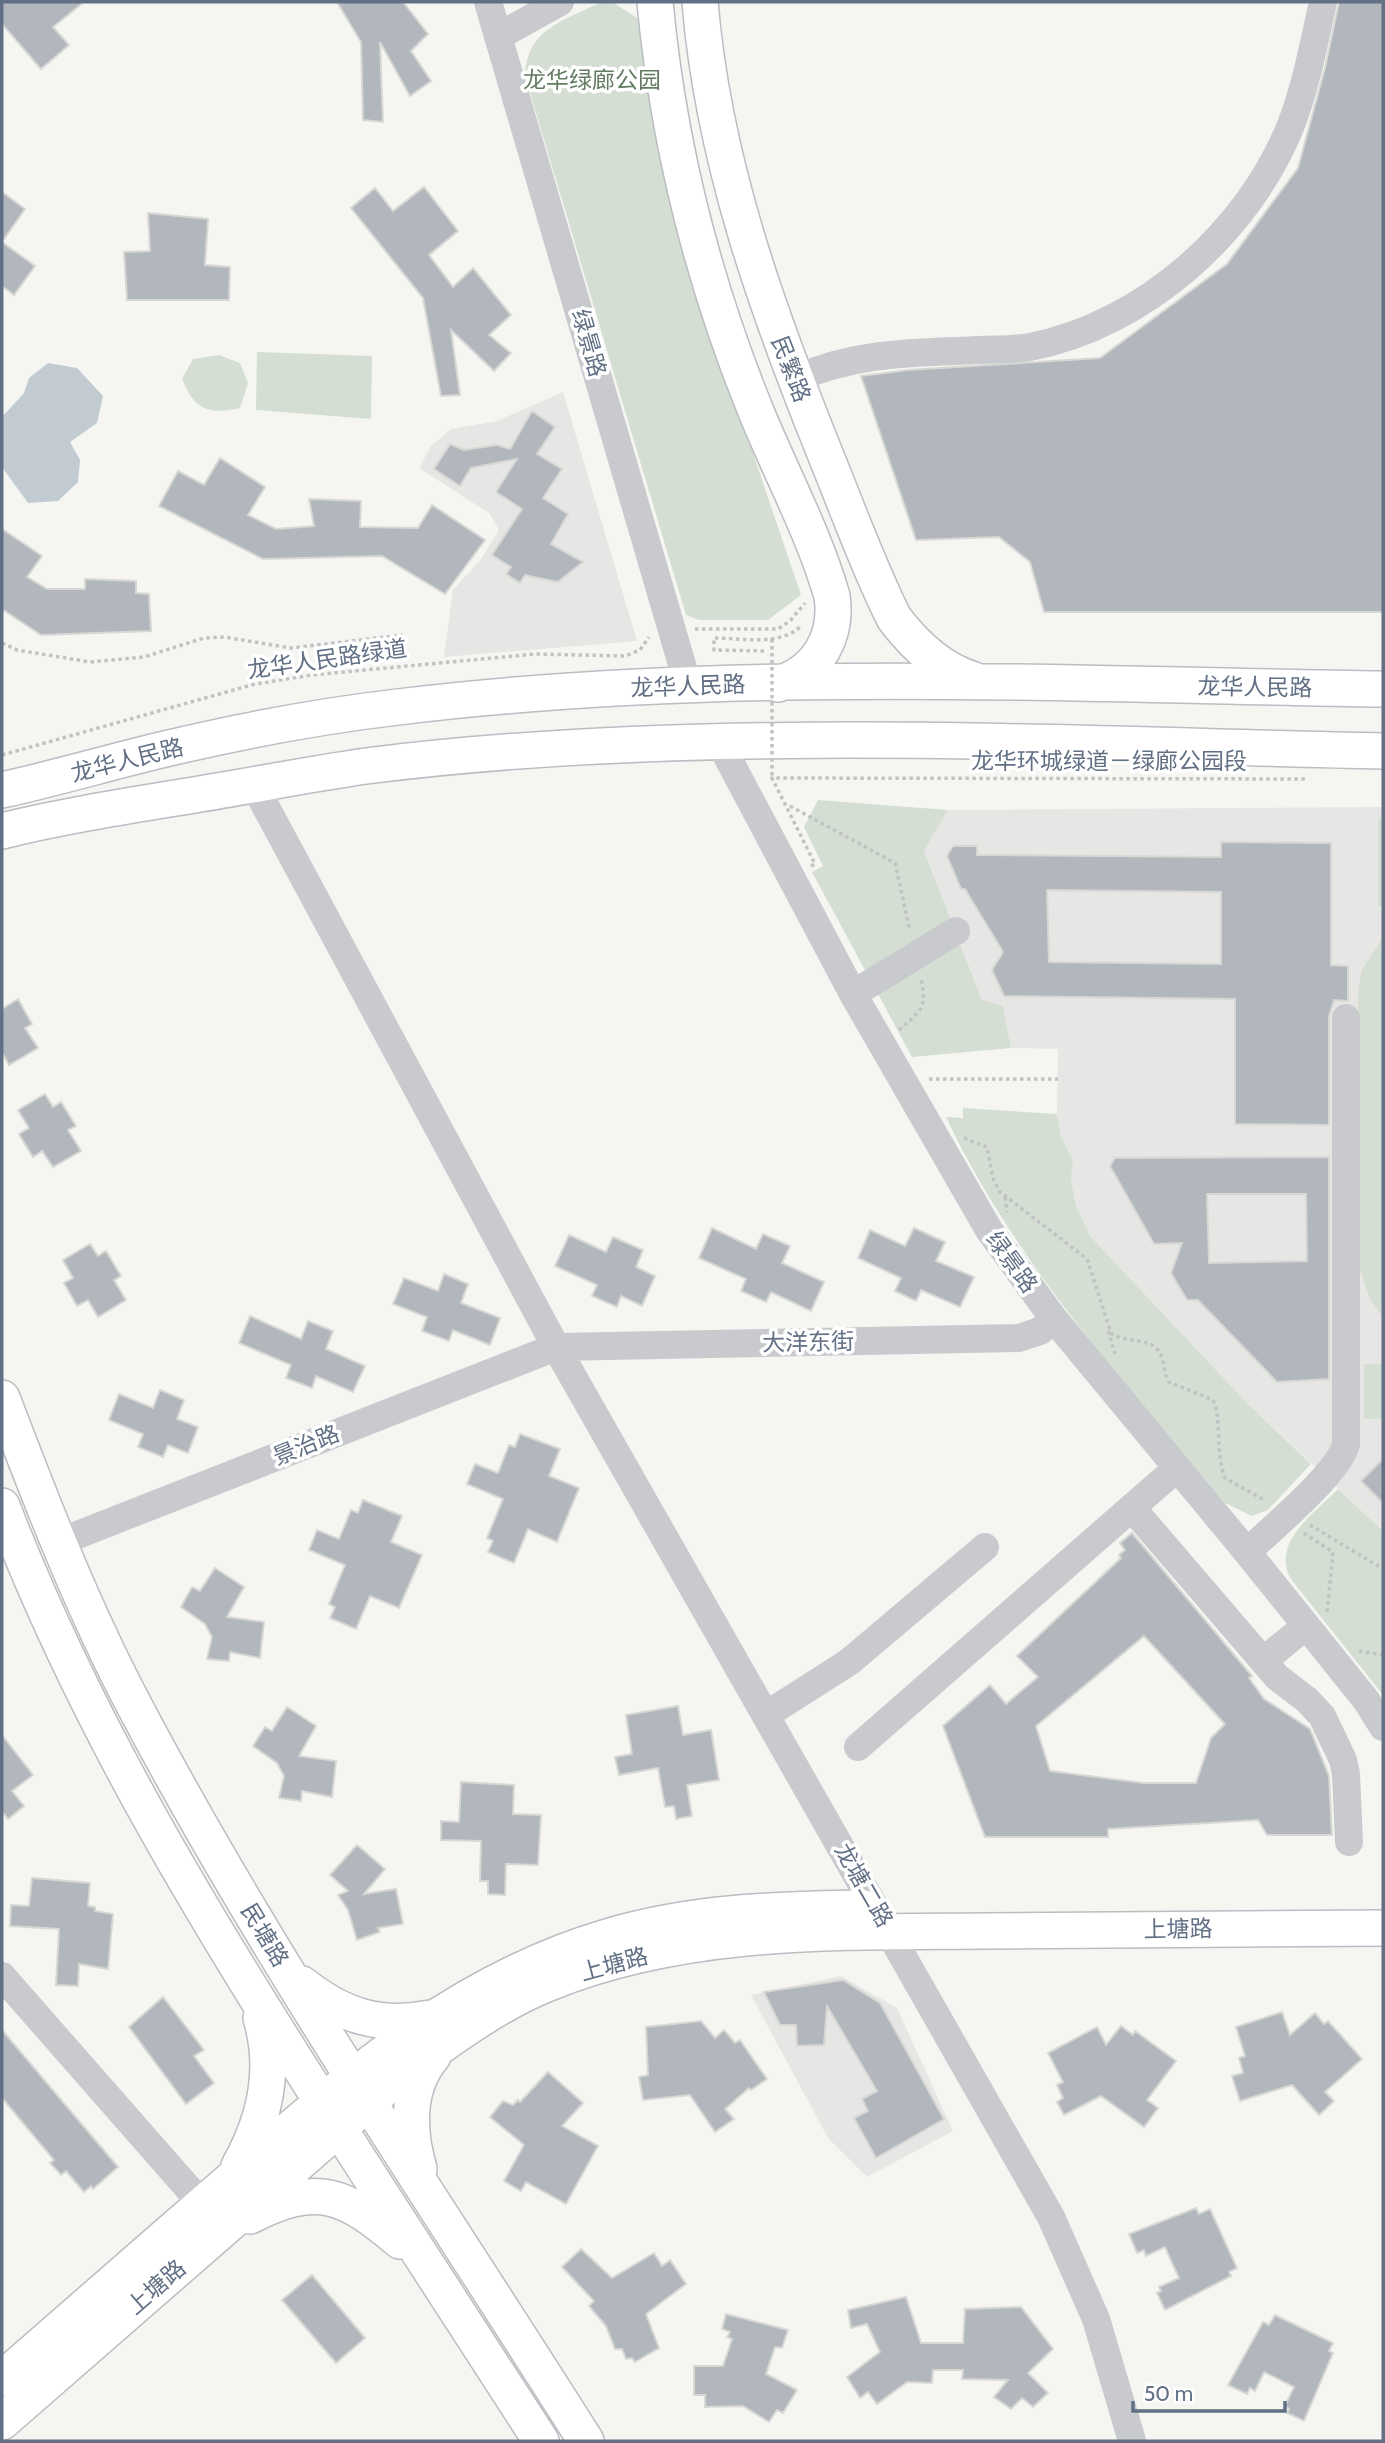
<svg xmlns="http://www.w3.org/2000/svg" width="1385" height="2443" font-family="Cabin,'Noto Sans SC',sans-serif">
	<rect width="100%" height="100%" fill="#f5f6f2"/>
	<path fill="#e6e6e5" d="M563,392l74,249 -193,16 9,-67 28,-31 18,-29 -10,-17 -70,-45 12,-22 20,-17 46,-8z
		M1383,807v724l-137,-129 -156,-166 -14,-30 -5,-27 2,-19 -12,-23 -4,-23 1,-65 -47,-1 -8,-42 -21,-6 -58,-149 24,-41z
		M841,1976l56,32 56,123 -86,46 -39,-39 -77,-143z"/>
	<path fill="#d5ded2" d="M601,2h11l33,21 49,256 107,316 -33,25h-69l-13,-5 -161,-539c2,-48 39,-55 76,-74z
		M257,352l115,4 -1,63 -115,-9z
		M219,355l21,8 8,20 -8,25c-32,7 -45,2 -58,-29l11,-20z
		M818,800l130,10 -24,41 58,149 21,6 8,42 -99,9 -100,-185 11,-6 -19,-39z
		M1378,819h5v87h-5z
		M1383,937v380l-13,-18 -10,-29 -2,-279 4,-21z
		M963,1108l94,6 4,23 12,23 -2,19 5,27 14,30 156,166 65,62 -43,46 -16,6 -27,-13c-102,-122 -211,-242 -279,-386l17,1z
		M1364,1364h19v55h-19z
		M1338,1489l45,42v164l-93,-117c-18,-37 24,-64 48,-89z"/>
	<path fill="#c3cbd2" d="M48,363l29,5 26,28 -6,27 -27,19 10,18 -2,22 -20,19 -30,2 -26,-36v-50l22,-24 5,-15z"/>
	<path fill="#b2b7be" stroke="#d7d7d4" stroke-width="2" fill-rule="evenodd" d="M2,2h82l-31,25 16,18 -28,24 -39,-45z
		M337,2h66l25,32 -17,17 20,30 -21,15 -30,-54 3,80 -20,-2 -2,-78z
		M1339,2h44v610h-339l-14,-50 -31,-25 -83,3 -55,-164 47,-6 192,-12 127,-94 71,-96 27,-100z
		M424,187l34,44 -29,24 24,32 20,-19 38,47 -22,20 22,18 -17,18 -43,-41 9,65 -19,1 -18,-98 -72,-90 24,-20 18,23z
		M2,192l23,17 -23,33 33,24 -21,29 -12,-9z
		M148,213l60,6 -3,46 25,2 -1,33h-102l-3,-48 26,-1z
		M532,411l23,16 -18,27 25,15 -19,29 25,16 -17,30 32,18 -25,20 -33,-7 -5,8 -14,-9 5,-7 -19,-12 30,-46 -26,-17 21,-33 -46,9 -11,18 -26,-17 16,-25 14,6 33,-5 13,4z
		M220,458l45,29 -17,28 28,14 38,-3 -5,-27 52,2 -1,26 58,1 14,-23 53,35 -40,54 -63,-38 -119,3 -104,-53 19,-35 26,14z
		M2,529l40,27 -15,21 20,12h38v-10l51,2v12l13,1 2,37 -110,4 -39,-26z
		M1221,842l110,1v122l17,1v35l-14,-1 -5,17v108l-94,-1v-125l-231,-3 -12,-26 11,-18 -38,-63h-4l-14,-33 6,-10h24v9l244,2zM1047,890l174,2v72l-172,-2z
		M18,999l14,25 -7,4 13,20 -29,17 -7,-13v-43z
		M45,1094l8,13 8,-5 15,24 -8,4 13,21 -28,16 -11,-16 -9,6 -14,-23 10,-6 -11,-18z
		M1329,1157v222l-52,3 -79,-82h-11l-16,-27 11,-30 -28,1 -44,-78 5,-8zM1207,1194h99l1,67 -98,2z
		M712,1228l44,21 7,-15 27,12 -8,17 42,19 -13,29 -40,-19 -5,10 -25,-11 5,-12 -47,-21z
		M914,1228l31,14 -9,19 38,16 -14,30 -39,-17 -5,11 -21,-10 6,-13 -43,-20 12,-28 35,16z
		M569,1235l37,17 7,-15 30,13 -7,17 19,9 -13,30 -21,-10 -4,11 -25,-11 5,-11 -42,-19z
		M90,1244l8,12 8,-5 15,25 -7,4 12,20 -28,17 -10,-17 -11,6 -13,-23 9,-5 -10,-18z
		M444,1274l24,10 -7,19 39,15 -10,27 -37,-15 -4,11 -27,-10 5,-14 -34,-13 11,-26 34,13z
		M250,1316l51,23 7,-18 25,10 -7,18 39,17 -12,26 -37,-16 -4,12 -26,-10 5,-13 -52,-22z
		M160,1390l24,10 -7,19 21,8 -10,26 -20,-8 -5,12 -25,-10 5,-13 -34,-14 10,-26 34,14z
		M520,1434l40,15 -11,27 30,12 -22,54 -29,-13 -14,34 -26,-11 5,-11 -6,-3 16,-39 -36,-15 8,-20 23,9 11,-28 6,2z
		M1383,1459v44l-22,-22z
		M363,1500l39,16 -11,26 31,13 -23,53 -29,-12 -14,33 -26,-11 5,-11 -6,-3 16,-39 -36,-15 8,-20 22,9 12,-29 7,3z
		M1132,1533l120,143 -3,2 15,21 46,30 19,47 3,59h-65l-9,-15 -150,9v8h-123l-42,-111 47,-41 16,19 32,-27 -21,-21 104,-98 -2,-3 6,-5 -5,-7zM1144,1636l81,88 -14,14 -15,45h-52l-94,-12 -14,-45z
		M215,1568l29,19 -17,30 37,5 -4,36 -30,-6 -1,9 -22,-2 5,-22 -7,-13 -24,-17 11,-20 8,4z
		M678,1706l5,29 28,-5 8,50 -32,5 5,31 -16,3 -2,-13 -9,1 -7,-39 -39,7 -4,-18 17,-3 -6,-39z
		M287,1707l29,19 -17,30 37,5 -4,36 -30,-6 -1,10 -22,-3 5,-22 -7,-13 -24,-17 12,-19 7,4z
		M2,1735l31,40 -21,16 12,15 -16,13 -6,-8z
		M461,1782l53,3 -1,29 28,1 -3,50 -32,-1 -1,31 -17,-1v-13h-8l1,-40 -40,-1v-19l18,1z
		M357,1845l28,24 -21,25 32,-5 7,35 -25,4 2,4 -23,8 -9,-30 -10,-15 10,-4 -18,-16z
		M32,1878l58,5 -2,23 7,1v4l18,3 -5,55 -29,-5 -1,22 -22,-1 3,-56 -49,-3 1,-21 18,1z
		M843,1980l37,23 64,116 -68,39 -22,-40 14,-7 -6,-12 15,-8 -50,-85 -3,39 -27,1 -1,-21h-16l-16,-33z
		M163,1997l41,53 -10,6 20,27 -28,21 -57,-77z
		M1282,2012l8,23 25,-22 9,11 4,-3 34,38 -37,33 9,9 -15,14 -27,-30 -52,16 -8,-25 11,-3 -4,-15 6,-2 -9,-29z
		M701,2021l14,17 9,-8 11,13 5,-3 27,39 -16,11 -2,-2 -24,21 9,10 -19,13 -25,-37 -47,5 -4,-23 9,-2 -2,-48z
		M1121,2026l12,9 2,-4 41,30 -29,39 11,8 -14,19 -43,-31 -37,19 -7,-13 6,-4 -6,-13 6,-3 -15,-29 49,-26 9,18z
		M2,2030l116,137 -25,22 -2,-3 -7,6 -18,-21 -5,4 -11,-12 4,-3 -52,-62z
		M548,2072l35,31 -21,23 36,20 -32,58 -40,-22 -5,9 -17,-10 20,-36 -34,-28 13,-16 10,4 5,-5 2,2z
		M1196,2208l3,6 11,-5 27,59 -8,4 2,4 -66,34 -8,-17 4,-2 -2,-4 20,-9 -14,-31 -19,9 -2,-6 -7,3 -8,-19z
		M581,2249l31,29 42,-25 8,13 8,-6 16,24 -40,30 13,34 -24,14 -3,-4 -6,1 -4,-10h-7l-9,-23 -17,-20 5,-5 -32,-34z
		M312,2275l53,63 -29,25 -54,-63z
		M906,2297l15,46h42l2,-34 56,-2 32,42 -25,24 20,20 -15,14 -11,-9 -11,11 -17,-12 14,-17 -46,-1 1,-9h-30l-1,13 -25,-1 -30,22 -9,-12 -8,6 -13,-21 33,-25 -13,-28 -16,4 -3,-18z
		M726,2314l62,16 -6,18 -7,-1 -9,27 31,16 -14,23 -6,-3 -8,12 -26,-16 -38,1v-12h-11v-29h29l9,-27 -5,-2 3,-5 -8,-3z
		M1275,2315l58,28 -4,8 4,2 -29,68 -17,-8 2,-4 -4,-3 9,-19 -30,-15 -9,19 -5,-3 -3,6 -19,-9 35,-63 6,3z"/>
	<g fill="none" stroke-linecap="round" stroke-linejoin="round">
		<defs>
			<path id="major" d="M655,2c13,140 47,276 100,407 25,62 58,122 77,187 6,40 -14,76 -54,88
				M700,2c13,158 67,308 126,454 22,54 42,110 68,162 21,28 47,52 80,62
				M2,790c55,-12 108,-28 163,-41 76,-18 155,-33 233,-42 326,-40 658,-23 985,-18
				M2,831c65,-16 132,-26 198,-37 55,-9 110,-20 166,-28 331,-42 683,-22 1017,-15
				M2,1398c40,105 80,209 133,309 134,254 298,492 451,734
				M2,1506c80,209 195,400 315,588 74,116 149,231 224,347
				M302,1984c40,32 78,44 129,34
				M239,2166c26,-46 37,-97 22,-148
				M419,2169c-11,-39 -13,-81 14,-113
				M250,2216c68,-35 95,-21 150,25
				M2,2379c79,-69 159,-139 239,-208 112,-97 220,-191 366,-234 83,-25 171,-28 257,-29
				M2,2422l399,-348c47,-33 95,-70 148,-91 138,-56 293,-51 438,-52 132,-2 264,-3 396,-3"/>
		</defs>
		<use href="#major" stroke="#babdc1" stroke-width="38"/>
		<path stroke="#c0c2c4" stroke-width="3.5" stroke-dasharray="3.5 3.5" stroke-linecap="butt" d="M695,629h83l12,-8 15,-18
			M2,643l15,7 73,12 54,-5 60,-19 20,-1 67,11 112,-13
			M764,651l-50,-1v-12c28,0 67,9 88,-13
			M2,755l253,-71 57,-9 223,-21 90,2 15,-6 9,-13
			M790,806l105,57 15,68
			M811,866l4,-2 -43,-86 536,1
			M899,1030c21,-19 29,-21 22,-51
			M929,1079h129
			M964,1138l23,9 6,31 6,13 88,68 24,74c13,10 36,4 47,17 7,9 5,23 11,32l44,18c9,18 2,52 12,78l41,23
			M1005,1197l2,15
			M1108,1331l7,23
			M1310,1525l73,44
			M1304,1533l29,19 -6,61
			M1359,1651l24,4"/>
		<path stroke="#c8cace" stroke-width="28" d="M488,2l200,683
			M499,36l61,-34
			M795,379c61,-27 116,-26 182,-29 17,-1 36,0 53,-3 114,-22 218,-115 261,-222 15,-39 23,-82 32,-123
			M720,743l133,251 136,236 65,89 193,233 119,148 17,27
			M254,785l302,562 495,870 45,102 36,122
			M853,994l103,-63
			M1132,1508l145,169 30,23 15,16 21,44 3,14 3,68
			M57,1543l499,-196 463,-9 21,-7 14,-12
			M1247,1552c24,-23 92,-79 99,-108v-426
			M1263,1661l43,-35
			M766,1715l83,-53 136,-115
			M858,1747l319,-279
			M2,1976l200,228"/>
		<use href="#major" stroke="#fff" stroke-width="35"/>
		<path stroke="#c0c2c4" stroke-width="3.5" stroke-dasharray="3.5 3.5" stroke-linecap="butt" d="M772,639v139"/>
	</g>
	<g text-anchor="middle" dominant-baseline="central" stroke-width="7" stroke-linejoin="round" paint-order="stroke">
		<g font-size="23" fill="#637c62" stroke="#fff">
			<text x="592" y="80">龙华绿廊公园</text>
		</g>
		<g font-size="23" fill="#627085" stroke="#fff">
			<text transform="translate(589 343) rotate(74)">绿景路</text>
			<text transform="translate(791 369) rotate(69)">民繁路</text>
			<text transform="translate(327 659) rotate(-8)">龙华人民路绿道</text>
			<text transform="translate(688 686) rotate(-2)">龙华人民路</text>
			<text transform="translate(1255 687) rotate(1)">龙华人民路</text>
			<text transform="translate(127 760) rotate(-14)">龙华人民路</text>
			<text x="1109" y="761">龙华环城绿道－绿廊公园段</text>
			<text transform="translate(1012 1262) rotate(54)">绿景路</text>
			<text transform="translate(808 1342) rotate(-1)">大洋东街</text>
			<text transform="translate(306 1445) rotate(-22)">景治路</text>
			<text transform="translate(864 1885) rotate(60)">龙塘二路</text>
			<text transform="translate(1178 1929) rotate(-1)">上塘路</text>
			<text transform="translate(265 1935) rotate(59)">民塘路</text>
			<text transform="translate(614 1964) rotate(-15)">上塘路</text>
			<text transform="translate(156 2287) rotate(-41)">上塘路</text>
		</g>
	</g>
	<rect width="1385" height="2443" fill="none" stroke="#627085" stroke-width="7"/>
	<path d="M1133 2401v10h152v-10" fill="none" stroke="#627085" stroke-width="3.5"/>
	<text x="1144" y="2401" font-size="21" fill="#627085" stroke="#ffffff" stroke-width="5" paint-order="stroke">50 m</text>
</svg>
